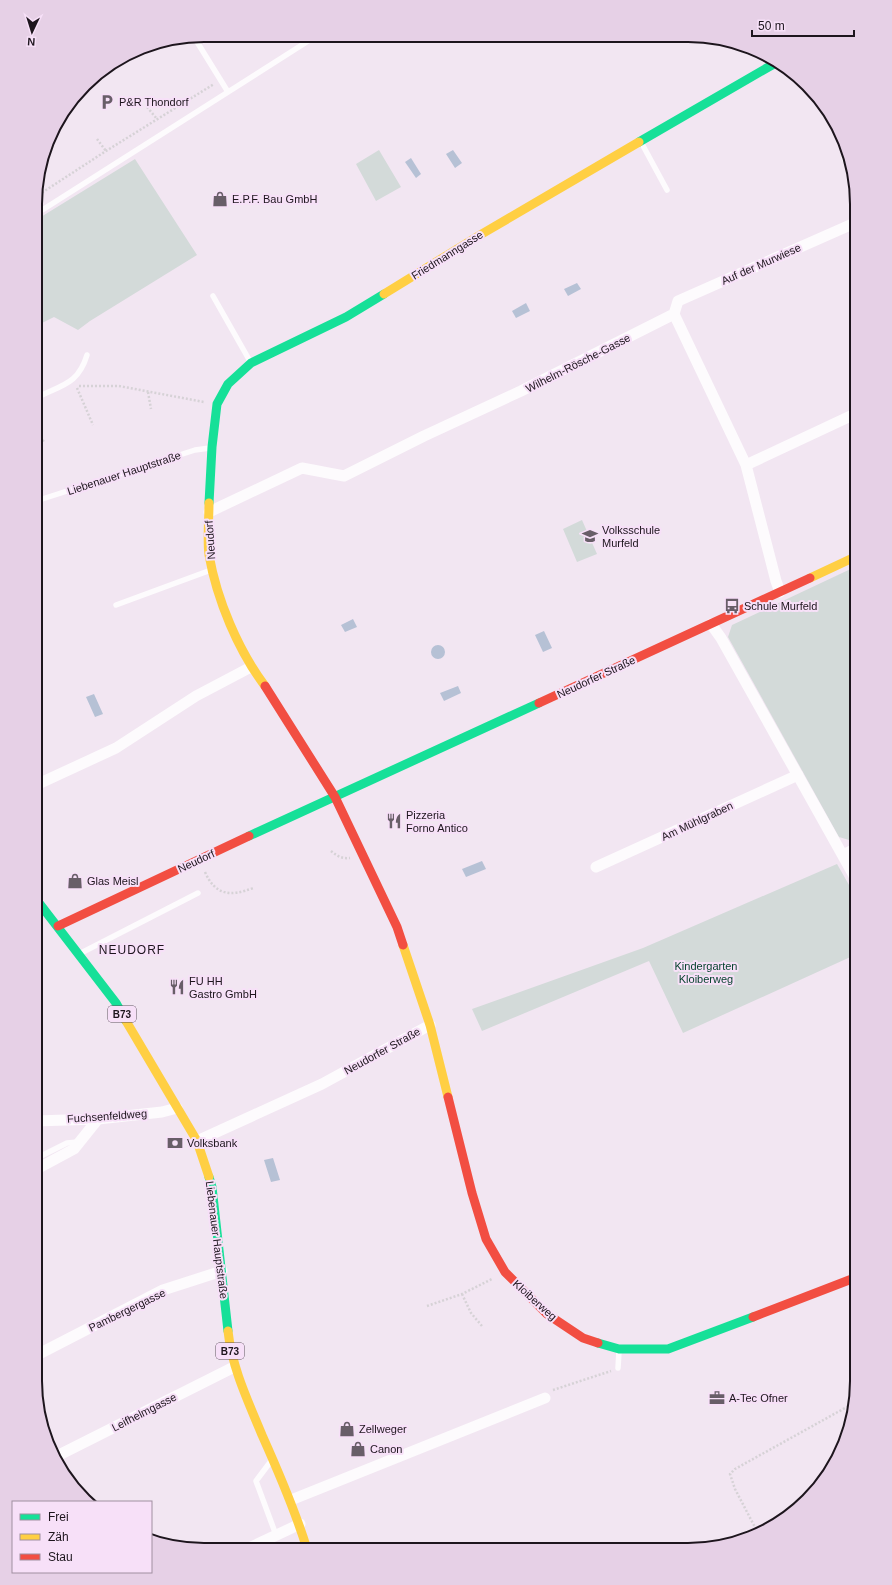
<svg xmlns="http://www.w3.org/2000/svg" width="892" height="1585" font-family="Helvetica,sans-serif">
	<rect width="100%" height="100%" fill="#f2e6f2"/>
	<path fill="#d3dad9" d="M379,150l22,37 -25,14 -20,-37z
		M135,159l62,96 -107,66 -12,9 -24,-13 -18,9v-106z
		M582,520l15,34 -20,8 -14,-33z
		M857,566v270l-8,4 -10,-3 -111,-200 4,-12z
		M837,864l20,35v55l-174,79 -34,-72 -167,70 -10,-22 171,-61z"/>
	<path fill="#b6c1d5" d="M453,150l9,13 -7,5 -9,-14z
		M411,158l10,16 -5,4 -11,-16z
		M577,283l4,6 -13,7 -4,-7z
		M526,303l4,8 -14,7 -4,-7z
		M353,619l4,8 -12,5 -4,-7z
		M544,631l8,17 -9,4 -8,-17z
		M431 652a7 7 0 1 1 14 0a7 7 0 1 1-14 0Z
		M458,686l3,7 -17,8 -4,-8z
		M94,694l9,20 -8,3 -9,-20z
		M482,861l4,8 -20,8 -4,-8z
		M273,1158l7,22 -9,2 -7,-22z"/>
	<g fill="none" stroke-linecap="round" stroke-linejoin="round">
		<path stroke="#d6d2d6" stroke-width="2.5" stroke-dasharray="2 2" stroke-linecap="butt" d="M147,107l10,12
			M97,139l9,12
			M36,198l7,-6 63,-41 108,-67
			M79,386h40l85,16
			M77,388l16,37
			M148,392l3,17
			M36,430l8,12
			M331,851c6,5 11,8 19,7
			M205,872c10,23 25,25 48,16
			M462,1294l9,19 11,13
			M427,1306l35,-12 30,-15
			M553,1390l58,-19
			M758,1533l-23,-44 -5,-15 5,-5 119,-66"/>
		<path stroke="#fdfbfd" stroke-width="5.5" d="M194,37l34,55
			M641,142l26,48
			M36,214l280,-178
			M213,296l38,67
			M36,398c25,-13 42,-13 51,-43
			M36,501l159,-51 15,-2
			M116,605l95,-35
			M81,953l117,-60
			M35,1159l32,-16 11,-1
			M618,1368l1,-17
			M271,1461l-15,20 20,54"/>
		<path stroke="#fdfbfd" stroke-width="11" d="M847,158l4,8
			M674,314l4,-13 179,-79
			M746,465l111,-52
			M209,512l93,-44 42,8 80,-40 97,-45 153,-77 72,151 30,116 4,11
			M711,624l10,14 136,243
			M36,785l80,-37 80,-52 55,-29
			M843,855l14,-7
			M596,867l202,-92
			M35,1121l63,-2 64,-7 15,-4
			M197,1141l125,-57 108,-59
			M35,1170l39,-21 24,-30
			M35,1356l128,-66 59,-19
			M55,1457l179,-90
			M291,1500l254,-102
			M247,1549l53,-25"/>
		<path stroke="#16e098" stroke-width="9" d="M639,142l133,-77 7,-2
			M209,503l3,-56 5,-43 11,-20 23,-21 95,-46 38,-23
			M249,836l290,-133
			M36,899l80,104 10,18
			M209,1177l3,10 16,144
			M598,1343l21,6h49l85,-32"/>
		<path stroke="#ffcf43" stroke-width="9" d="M384,294l96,-59 159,-93
			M209,503c0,16 -2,37 0,52 8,45 29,95 56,131
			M810,578l47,-22
			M403,945l27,80 18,72
			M126,1021l71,120 12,36
			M228,1331c4,37 20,70 34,104 17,38 33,75 45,114"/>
		<path stroke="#f24e42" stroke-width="9" d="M265,686l70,111 62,130 6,18
			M539,703l271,-125
			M58,926l191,-90
			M448,1097l24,96 14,46 19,33 42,42 36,24 15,5
			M753,1317l104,-40"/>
	</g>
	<defs>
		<symbol id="parking-bare" viewBox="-9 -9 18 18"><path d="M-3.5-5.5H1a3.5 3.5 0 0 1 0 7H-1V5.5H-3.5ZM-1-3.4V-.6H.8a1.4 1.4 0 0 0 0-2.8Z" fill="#685e68" stroke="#f7e0f8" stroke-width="2.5" paint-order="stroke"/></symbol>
		<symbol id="shop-bare" viewBox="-9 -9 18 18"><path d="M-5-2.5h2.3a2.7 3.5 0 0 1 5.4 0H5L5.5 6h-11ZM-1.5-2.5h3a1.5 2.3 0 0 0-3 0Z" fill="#685e68" stroke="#f7e0f8" stroke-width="2.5" paint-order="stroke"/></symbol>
		<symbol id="school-bare" viewBox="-9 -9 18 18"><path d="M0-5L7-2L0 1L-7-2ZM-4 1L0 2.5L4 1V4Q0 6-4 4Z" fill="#685e68" stroke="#f7e0f8" stroke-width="2.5" paint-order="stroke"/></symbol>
		<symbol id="bus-bare" viewBox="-9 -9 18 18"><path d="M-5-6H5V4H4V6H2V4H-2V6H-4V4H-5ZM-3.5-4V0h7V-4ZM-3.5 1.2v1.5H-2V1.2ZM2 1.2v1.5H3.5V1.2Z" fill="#685e68" stroke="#f7e0f8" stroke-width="2.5" paint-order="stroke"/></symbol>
		<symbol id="restaurant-bare" viewBox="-9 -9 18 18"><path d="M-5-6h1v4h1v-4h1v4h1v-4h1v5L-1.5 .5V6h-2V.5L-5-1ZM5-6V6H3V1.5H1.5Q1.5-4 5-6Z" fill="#685e68" stroke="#f7e0f8" stroke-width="2.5" paint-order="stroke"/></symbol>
		<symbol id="bank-bare" viewBox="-9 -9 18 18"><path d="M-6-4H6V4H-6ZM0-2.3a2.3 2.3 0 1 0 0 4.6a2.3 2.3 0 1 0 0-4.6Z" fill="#685e68" stroke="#f7e0f8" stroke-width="2.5" paint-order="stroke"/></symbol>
		<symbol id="office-bare" viewBox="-9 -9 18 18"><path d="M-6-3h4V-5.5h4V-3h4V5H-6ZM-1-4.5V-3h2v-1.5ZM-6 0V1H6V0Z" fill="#685e68" stroke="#f7e0f8" stroke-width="2.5" paint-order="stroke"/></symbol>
	</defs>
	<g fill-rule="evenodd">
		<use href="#parking-bare" x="96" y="91" width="22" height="22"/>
		<use href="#shop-bare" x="209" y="188" width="22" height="22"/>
		<use href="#school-bare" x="579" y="525" width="22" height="22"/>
		<use href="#bus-bare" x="721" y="595" width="22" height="22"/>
		<use href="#restaurant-bare" x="383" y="810" width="22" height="22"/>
		<use href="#shop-bare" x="64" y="870" width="22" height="22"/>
		<use href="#restaurant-bare" x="166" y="976" width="22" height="22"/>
		<use href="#bank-bare" x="164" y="1132" width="22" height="22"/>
		<use href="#office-bare" x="706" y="1387" width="22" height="22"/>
		<use href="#shop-bare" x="336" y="1418" width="22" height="22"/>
		<use href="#shop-bare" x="347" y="1438" width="22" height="22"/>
	</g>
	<g text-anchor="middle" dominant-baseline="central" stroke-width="4" stroke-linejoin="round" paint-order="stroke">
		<g fill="#f7e0f8" stroke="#5e525f" stroke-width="1">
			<rect x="108" y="1006" width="28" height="16" rx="3"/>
			<rect x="216" y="1343" width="28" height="16" rx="3"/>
		</g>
		<g font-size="10" font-weight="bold" fill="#1d151d">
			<text x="122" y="1014">B73</text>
			<text x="230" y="1351">B73</text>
		</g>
		<g font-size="11" fill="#1d151d" stroke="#f7e0f8" text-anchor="start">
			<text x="119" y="102">P&amp;R Thondorf</text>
			<text x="232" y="199">E.P.F. Bau GmbH</text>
			<text x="602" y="530">Volksschule<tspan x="602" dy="13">Murfeld</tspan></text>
			<text x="744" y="606">Schule Murfeld</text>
			<text x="406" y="815">Pizzeria<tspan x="406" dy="13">Forno Antico</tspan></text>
			<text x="87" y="881">Glas Meisl</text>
			<text x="189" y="981">FU HH<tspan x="189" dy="13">Gastro GmbH</tspan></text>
			<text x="187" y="1143">Volksbank</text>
			<text x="729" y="1398">A-Tec Ofner</text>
			<text x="359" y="1429">Zellweger</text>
			<text x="370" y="1449">Canon</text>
		</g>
		<g font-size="11" fill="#1d151d" stroke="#f7e0f8">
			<text transform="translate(447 255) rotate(-32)">Friedmanngasse</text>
			<text transform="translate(761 264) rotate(-24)">Auf der Murwiese</text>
			<text transform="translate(578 363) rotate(-27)">Wilhelm-Rösche-Gasse</text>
			<text transform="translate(124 473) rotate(-18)">Liebenauer Hauptstraße</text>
			<text transform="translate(210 540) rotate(-94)">Neudorf</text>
			<text transform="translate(596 677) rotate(-25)">Neudorfer Straße</text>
			<text transform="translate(697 821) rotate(-25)">Am Mühlgraben</text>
			<text transform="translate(196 861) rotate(-25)">Neudorf</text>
			<text transform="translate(382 1051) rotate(-29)">Neudorfer Straße</text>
			<text transform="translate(107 1116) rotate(-4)">Fuchsenfeldweg</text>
			<text transform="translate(217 1240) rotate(83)">Liebenauer Hauptstraße</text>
			<text transform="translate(535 1300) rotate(42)">Kloiberweg</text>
			<text transform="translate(127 1310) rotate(-26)">Pambergergasse</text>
			<text transform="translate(144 1412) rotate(-27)">Leifhelmgasse</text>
		</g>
		<g font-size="11" fill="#003f29" stroke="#f7e0f8">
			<text x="706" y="966">Kindergarten<tspan x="706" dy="13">Kloiberweg</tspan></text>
		</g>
		<g font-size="12" letter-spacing="1" fill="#1d151d" stroke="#f7e0f8">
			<text x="132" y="950">NEUDORF</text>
		</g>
	</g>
	<path d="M0 0H892V1585H0ZM204 42H688A162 162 0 0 1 850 204V1381A162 162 0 0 1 688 1543H204A162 162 0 0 1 42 1381V204A162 162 0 0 1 204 42Z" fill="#e6d0e6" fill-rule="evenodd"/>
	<path fill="none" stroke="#1d151d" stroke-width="2" d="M204 42H688A162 162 0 0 1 850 204V1381A162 162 0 0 1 688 1543H204A162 162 0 0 1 42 1381V204A162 162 0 0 1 204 42Z"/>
	<rect x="12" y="1501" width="140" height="72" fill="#f7e0f8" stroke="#a08fa0"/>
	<rect x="20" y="1514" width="20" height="6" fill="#16e098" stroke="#a08fa0"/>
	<text x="48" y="1521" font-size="12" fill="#1d151d">Frei</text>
	<rect x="20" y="1534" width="20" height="6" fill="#ffcf43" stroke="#a08fa0"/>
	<text x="48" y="1541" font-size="12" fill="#1d151d">Zäh</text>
	<rect x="20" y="1554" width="20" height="6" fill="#f24e42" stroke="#a08fa0"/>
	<text x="48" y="1561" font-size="12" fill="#1d151d">Stau</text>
	<g transform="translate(32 32) rotate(184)" stroke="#f7e0f8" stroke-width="3" paint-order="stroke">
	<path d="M0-3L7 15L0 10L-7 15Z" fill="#1d151d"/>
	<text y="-6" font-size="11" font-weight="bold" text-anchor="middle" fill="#1d151d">N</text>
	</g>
	<path d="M752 30v6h102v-6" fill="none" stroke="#1d151d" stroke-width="2"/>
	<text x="758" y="30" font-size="12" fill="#1d151d" stroke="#f7e0f8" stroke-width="3" paint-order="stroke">50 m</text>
</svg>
